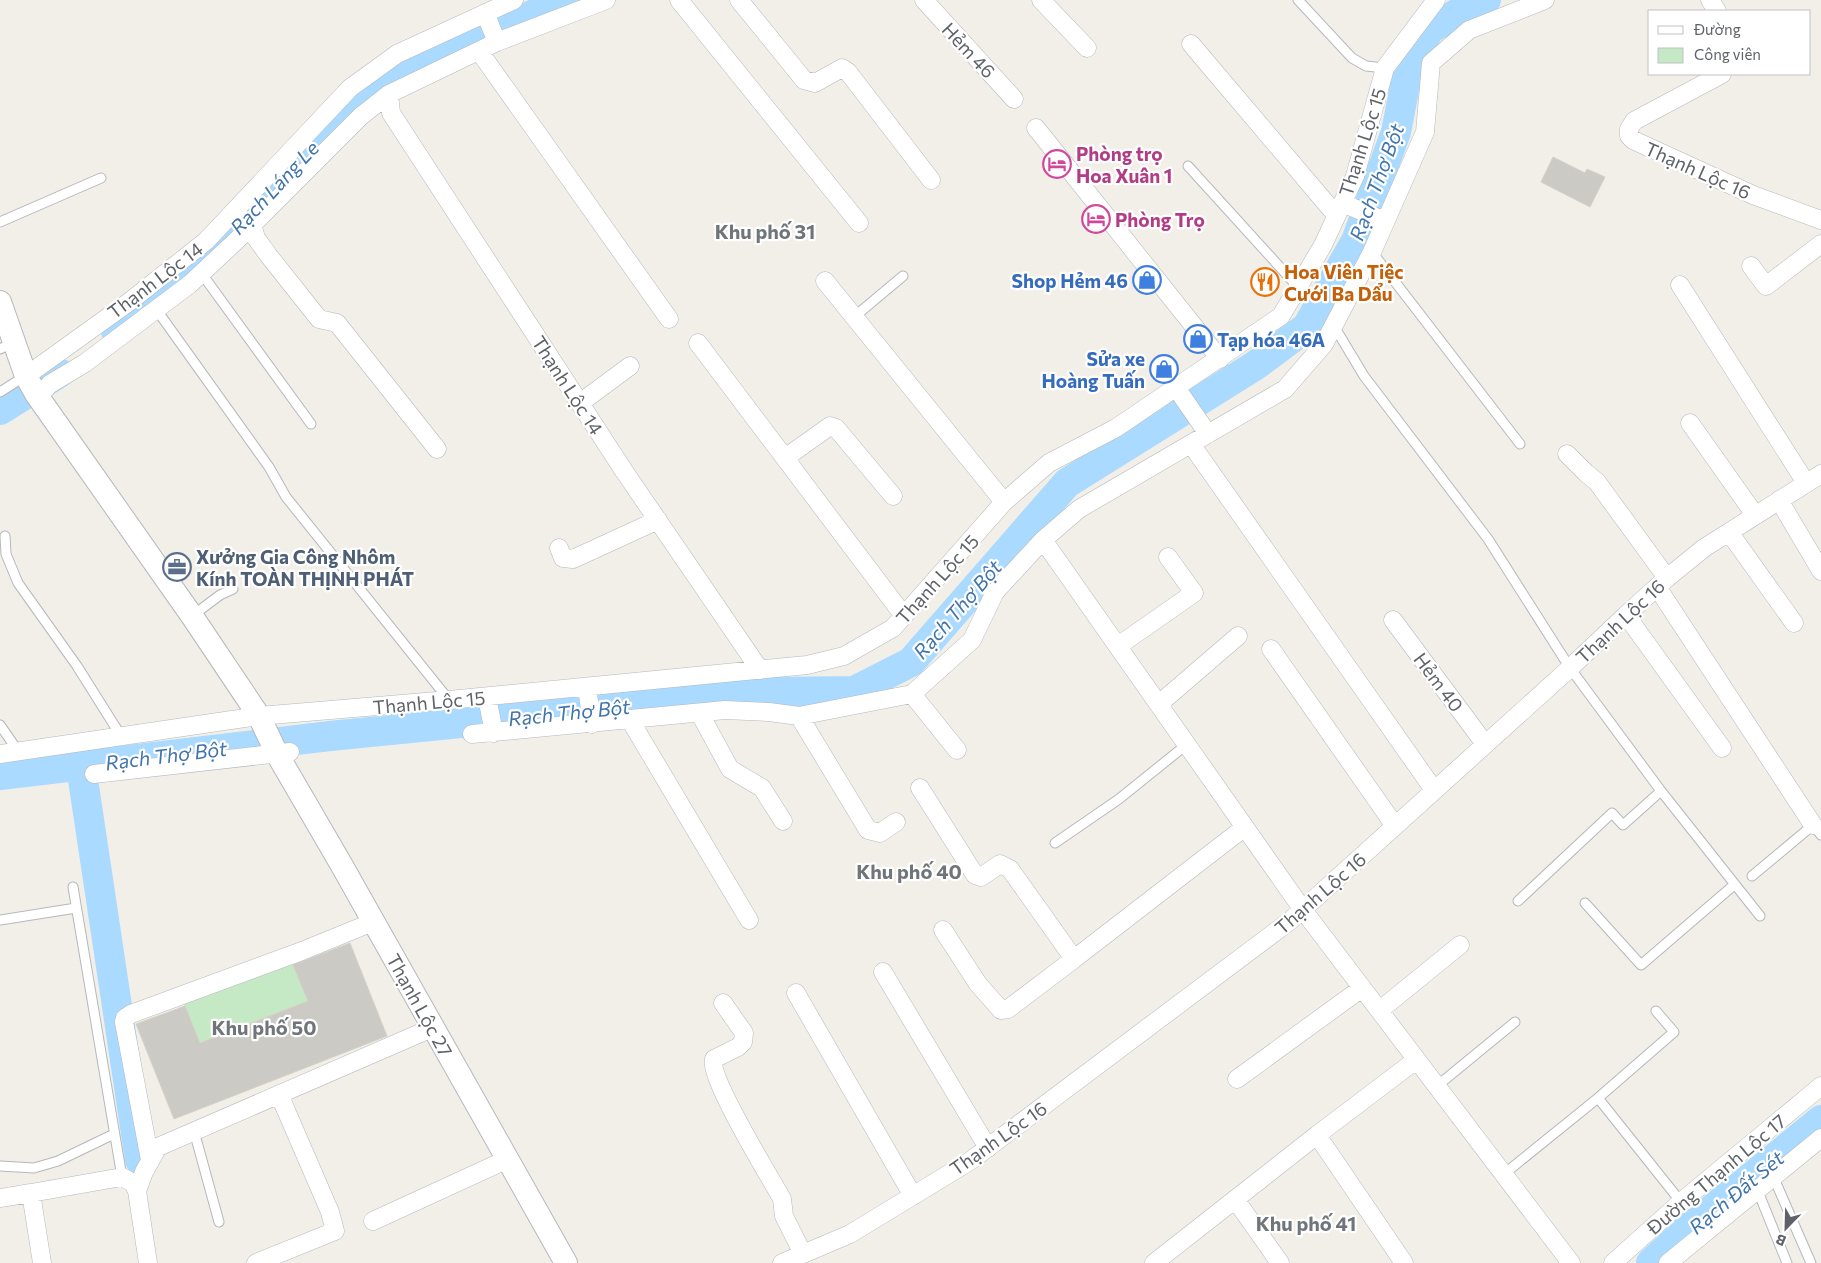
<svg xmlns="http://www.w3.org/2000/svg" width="1821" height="1263" font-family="Commissioner,sans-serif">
	<rect width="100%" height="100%" fill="#f1efe8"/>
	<path fill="#c5e8c5" d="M292,961l16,40 -108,42 -17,-41z"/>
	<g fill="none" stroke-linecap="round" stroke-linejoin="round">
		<path stroke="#aadaff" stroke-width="30" d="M116,331l95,-78 135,-143 52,-39 170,-71
			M0,410l59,-37
			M81,766l59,394
			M0,775l330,-39 444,-44 80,-1 57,-29 156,-179 189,-118 51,-38 49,-86 40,-109 13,-67 21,-36 40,-23 16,-6
			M1651,1263l38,-35 132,-108"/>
	</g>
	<path fill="#cccac5" stroke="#d6d1c6" d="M1553,157l32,16 2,-4 18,8 -15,30 -49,-25z
		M350,943l37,93 -213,83 -38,-95 49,-18 15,37 108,-42 -15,-36z"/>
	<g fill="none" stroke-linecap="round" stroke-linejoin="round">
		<defs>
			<path id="service" d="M1298,0l54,58 14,8 19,2
				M1188,166l110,121
				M0,222l101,-44
				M1372,252l148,192
				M202,274l109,150
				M156,309l113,158 17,30 163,203
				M854,317l49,-41
				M1334,326l30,50 124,163 82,129 91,123 99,125
				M0,349l14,-7
				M0,392l25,-16
				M5,536l1,18 12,29 59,83 44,70
				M192,616l28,-21 13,-6
				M0,725l18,26
				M1055,843l64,-44 67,-54
				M1752,876l61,-51 8,10
				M73,887l49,290
				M1518,901l94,-88 11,12 38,-34
				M1585,903l56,62 93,-80
				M0,920l76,-12
				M1437,1086l78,-64
				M1598,1098l83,104
				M194,1131l25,91
				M0,1166l34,2 24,-7 56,-27
				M1504,1174l94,-76 76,-66 -18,-21
				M1773,1176l38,87
				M1757,1189l30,74"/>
			<path id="minor" d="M606,0l-109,42 -108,52 2,19 233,358 136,199
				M679,0l180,223
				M739,0l65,80 11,3 27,-15 6,4 83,108
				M924,0l90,99
				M1041,0l46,48
				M1710,0l7,11
				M485,13l12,29
				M1191,44l145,171
				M479,51l190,268
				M1722,74l-88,47 -5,8v7l4,4 120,55 68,25
				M1036,128l184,231
				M1342,203l43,18
				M252,224l4,14 13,18 50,63 18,4 100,126
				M1751,266l15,20 55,-42
				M825,281l179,221
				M1680,285l126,198
				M698,343l206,273
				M26,376l103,-74 77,-61 144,-153 47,-34 117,-54
				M1177,389l31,45
				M38,397l12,-13 35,-21 105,-79 46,-43 125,-125 28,-22
				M580,403l50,-37
				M1690,423l65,92
				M1191,444l243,346
				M1567,454l19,19 11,9 70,96
				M785,458l45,-32 6,2 57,68
				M1779,500l42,71
				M1729,532l65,91
				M1043,540l260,370 268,353
				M559,548l4,10 10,1 85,-39
				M1657,587l156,238
				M1626,615l96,133
				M1393,620l92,124
				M1118,646l76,-53 -26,-36
				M1271,649l124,177
				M587,687l5,37
				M912,694l45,56
				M487,697l7,36
				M1159,704l79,-68
				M700,714l30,55 32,19 21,33
				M799,716l69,114 12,3 16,-11
				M630,720l119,200
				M472,734l253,-24 44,2 30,4 113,-22 60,-54 23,-48 48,-52 36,-31 206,-120 39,-45 48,-92 53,-120 6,-69 38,-33 76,-30
				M0,754l259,-38 190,-16 358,-35 37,-9 49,-28 111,-126 45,-39 67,-35 165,-112 42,-71 32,-69 30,-108 51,-68
				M94,774l196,-22
				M920,788l55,87 6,2 19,-13 10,5 64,90 171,-132
				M943,930l35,54 23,26 7,-1 66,-50
				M883,972l105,176
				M796,993l117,203
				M723,1003l21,30 -1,9 -5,5 -24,12c-6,18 56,118 68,140l2,17 19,38
				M1380,1010l80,-65
				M1237,1079l125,-91
				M1317,1135l99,-75
				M150,1160l-26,-138 1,-4 6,-4 171,-63 71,-29
				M0,1198l31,-5
				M1235,1199l45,64
				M373,1221l135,-62
				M42,1263l-11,-70 91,-16 11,6 4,8
				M148,1263l-11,-72 7,-19 14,-25 274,-119
				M256,1263l79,-32 -5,-19 -51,-118
				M782,1263l68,-29 120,-73 321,-241 279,-252 56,-53 41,-37 37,-30 117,-74
				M1154,1263l163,-128 87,128
				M1613,1263l68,-61 140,-116
				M1668,1263l153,-125"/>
			<path id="tertiary" d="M0,302l26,74 10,18 156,222 67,100 18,38 64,110 225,399"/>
		</defs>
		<use href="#service" stroke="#b5b8bc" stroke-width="11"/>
		<use href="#minor" stroke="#b5b8bc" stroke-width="19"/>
		<use href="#tertiary" stroke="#b5b8bc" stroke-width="24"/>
		<use href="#service" stroke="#fff" stroke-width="9"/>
		<use href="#minor" stroke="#fff" stroke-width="18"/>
		<use href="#tertiary" stroke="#fff" stroke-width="22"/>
	</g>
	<defs>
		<symbol id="hotel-ring" viewBox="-11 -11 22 22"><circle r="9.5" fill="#fff" stroke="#d1479c" stroke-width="1.5"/><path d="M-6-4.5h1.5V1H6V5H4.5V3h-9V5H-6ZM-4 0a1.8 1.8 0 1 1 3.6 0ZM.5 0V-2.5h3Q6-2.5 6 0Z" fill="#d1479c"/></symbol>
		<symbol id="shop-ring" viewBox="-11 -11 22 22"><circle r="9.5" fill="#fff" stroke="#3f7fe0" stroke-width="1.5"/><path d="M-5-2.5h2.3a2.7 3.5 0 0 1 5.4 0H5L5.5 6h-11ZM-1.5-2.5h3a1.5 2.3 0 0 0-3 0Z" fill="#3f7fe0"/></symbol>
		<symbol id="restaurant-ring" viewBox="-11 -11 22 22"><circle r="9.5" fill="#fff" stroke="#e8710a" stroke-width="1.5"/><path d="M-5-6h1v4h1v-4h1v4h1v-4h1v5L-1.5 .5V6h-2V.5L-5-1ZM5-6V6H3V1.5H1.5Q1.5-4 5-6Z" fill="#e8710a"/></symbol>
		<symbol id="office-ring" viewBox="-11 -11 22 22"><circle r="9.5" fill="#fff" stroke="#5c6f8a" stroke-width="1.5"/><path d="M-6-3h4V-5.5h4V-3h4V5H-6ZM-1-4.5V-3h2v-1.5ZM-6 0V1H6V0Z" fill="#5c6f8a"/></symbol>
	</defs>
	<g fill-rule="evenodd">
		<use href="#hotel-ring" x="1041" y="148" width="32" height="32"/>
		<use href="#hotel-ring" x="1080" y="203" width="32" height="32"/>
		<use href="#shop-ring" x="1131" y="264" width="32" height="32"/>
		<use href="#restaurant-ring" x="1249" y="266" width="32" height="32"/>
		<use href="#shop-ring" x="1182" y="323" width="32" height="32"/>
		<use href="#shop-ring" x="1148" y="353" width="32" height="32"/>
		<use href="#office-ring" x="161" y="551" width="32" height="32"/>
	</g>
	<g text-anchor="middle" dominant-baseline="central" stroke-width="4.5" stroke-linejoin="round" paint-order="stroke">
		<g font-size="19" fill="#5f6368" stroke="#fff">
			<text transform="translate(969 50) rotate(47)">Hẻm 46</text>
			<text transform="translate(1362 142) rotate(-72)">Thạnh Lộc 15</text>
			<text transform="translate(1698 170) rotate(24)">Thạnh Lộc 16</text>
			<text transform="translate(155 280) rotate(-37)">Thạnh Lộc 14</text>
			<text transform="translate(568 385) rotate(57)">Thạnh Lộc 14</text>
			<text transform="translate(937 579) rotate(-48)">Thạnh Lộc 15</text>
			<text transform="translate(1620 621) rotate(-43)">Thạnh Lộc 16</text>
			<text transform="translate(1439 682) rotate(53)">Hẻm 40</text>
			<text transform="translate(429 702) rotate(-5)">Thạnh Lộc 15</text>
			<text transform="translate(1320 893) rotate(-41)">Thạnh Lộc 16</text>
			<text transform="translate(420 1005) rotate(61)">Thạnh Lộc 27</text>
			<text transform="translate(998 1138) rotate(-35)">Thạnh Lộc 16</text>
			<text transform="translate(1716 1174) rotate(-40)">Đường Thạnh Lộc 17</text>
		</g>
		<g font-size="19" font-weight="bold" fill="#b23c85" stroke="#fff" text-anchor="start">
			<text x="1076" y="153">Phòng trọ<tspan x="1076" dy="22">Hoa Xuân 1</tspan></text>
			<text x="1115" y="219">Phòng Trọ</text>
		</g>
		<g font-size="19" font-weight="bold" fill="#c56008" stroke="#fff" text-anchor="start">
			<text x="1284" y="271">Hoa Viên Tiệc<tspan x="1284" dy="22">Cưới Ba Dẩu</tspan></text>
		</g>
		<g font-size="19" font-weight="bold" fill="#366cbe" stroke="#fff" text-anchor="end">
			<text x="1128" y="280">Shop Hẻm 46</text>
			<text x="1217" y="339" text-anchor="start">Tạp hóa 46A</text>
			<text x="1145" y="358">Sửa xe<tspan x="1145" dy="22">Hoàng Tuấn</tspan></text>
		</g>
		<g font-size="19" font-weight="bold" fill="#4e5e75" stroke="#fff" text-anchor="start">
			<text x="196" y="556">Xưởng Gia Công Nhôm<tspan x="196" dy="22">Kính TOÀN THỊNH PHÁT</tspan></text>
		</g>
		<g font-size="20" font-style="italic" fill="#4174aa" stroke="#fff">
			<text transform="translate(1376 182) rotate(-70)">Rạch Thợ Bột</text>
			<text transform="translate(274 187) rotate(-47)">Rạch Láng Le</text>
			<text transform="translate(957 609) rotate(-49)">Rạch Thợ Bột</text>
			<text transform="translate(569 712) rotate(-6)">Rạch Thợ Bột</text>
			<text transform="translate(166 755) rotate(-7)">Rạch Thợ Bột</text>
			<text transform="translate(1736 1192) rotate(-40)">Rạch Đất Sét</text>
		</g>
		<g font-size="20" font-weight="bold" fill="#70757a" stroke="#fff">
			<text x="765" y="231">Khu phố 31</text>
			<text x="909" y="871">Khu phố 40</text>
			<text x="264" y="1027">Khu phố 50</text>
			<text x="1306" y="1223">Khu phố 41</text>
		</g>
	</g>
	<rect x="1648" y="10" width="162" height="65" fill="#ffffff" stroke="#bfc1c3"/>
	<rect x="1658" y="26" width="25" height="8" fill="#ffffff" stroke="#bfc1c3"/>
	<text x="1694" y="35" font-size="15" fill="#5f6368">Đường</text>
	<rect x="1658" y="48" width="25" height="15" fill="#c5e8c5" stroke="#bfc1c3"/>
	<text x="1694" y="60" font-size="15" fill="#5f6368">Công viên</text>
	<g transform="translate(1786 1228) rotate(203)" stroke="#ffffff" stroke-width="4" paint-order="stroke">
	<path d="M0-4L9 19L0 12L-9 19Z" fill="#5f6368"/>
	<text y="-8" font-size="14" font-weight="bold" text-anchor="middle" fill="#5f6368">B</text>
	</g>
</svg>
